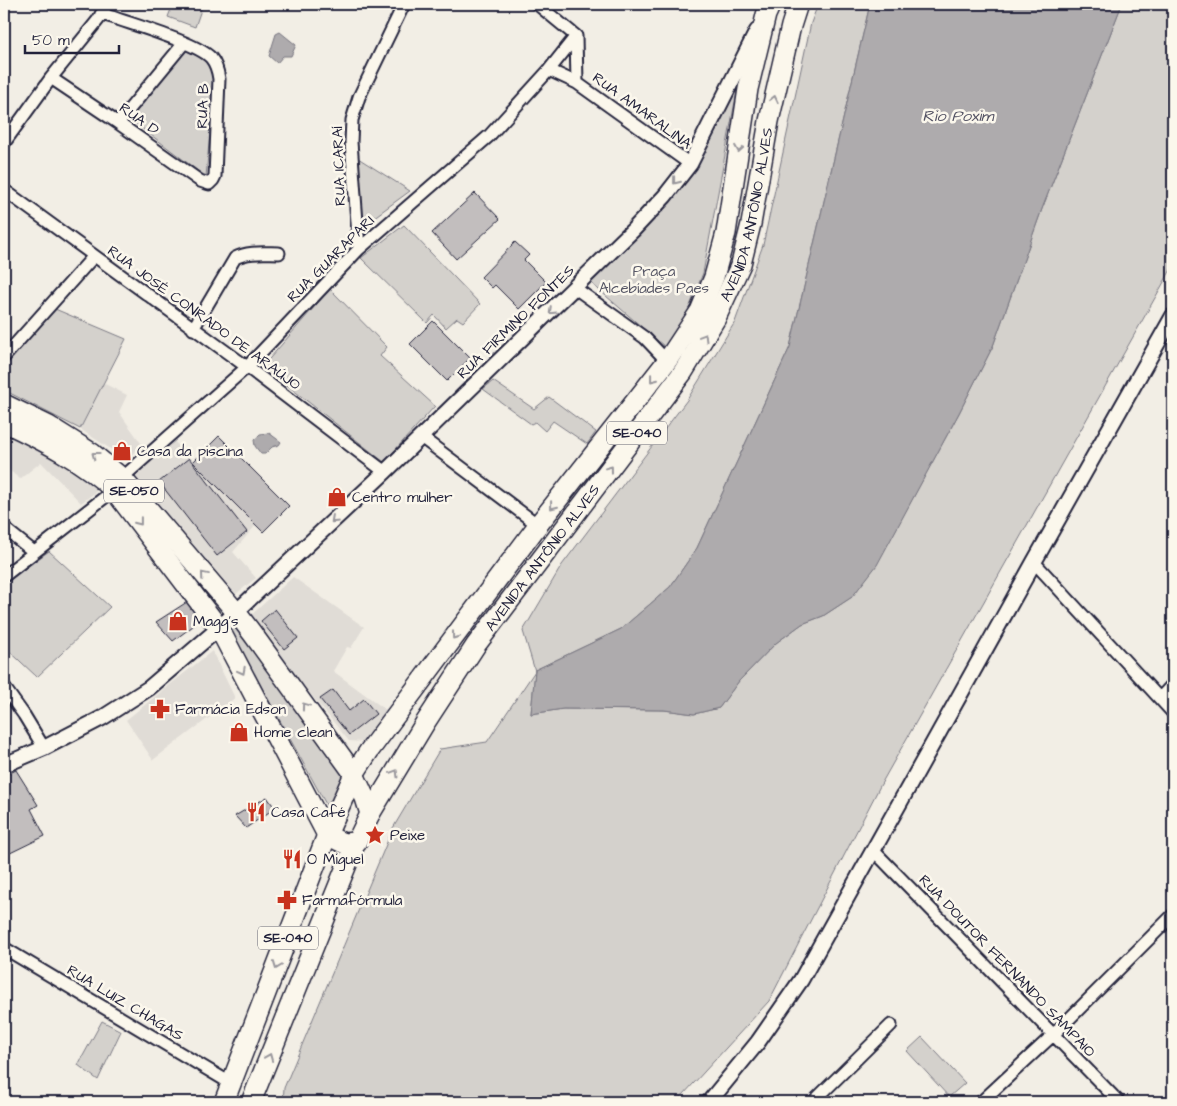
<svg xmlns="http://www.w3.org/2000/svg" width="1177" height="1106" font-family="'Architects Daughter',sans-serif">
	<rect width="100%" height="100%" fill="#f2eee5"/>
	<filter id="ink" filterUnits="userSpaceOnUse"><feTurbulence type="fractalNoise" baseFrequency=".02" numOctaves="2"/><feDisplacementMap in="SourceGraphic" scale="10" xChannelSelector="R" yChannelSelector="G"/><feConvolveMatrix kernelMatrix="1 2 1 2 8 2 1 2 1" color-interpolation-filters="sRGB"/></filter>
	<g filter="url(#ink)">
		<path fill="#e0dcd6" d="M103,383l24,12 -8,17 24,34 -17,13 -46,-30z
			M4,432l41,20 56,36 -20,15 -40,-41 -21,17 -16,-13z
			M174,441l82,84 -23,27 23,26 -20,16 -103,-120z
			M293,577l71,50 -13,21 -4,-1 -14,24 53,39 -24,32 -13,-1 -101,-123z
			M212,651l23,47 -82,62 -27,-40z"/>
		<path fill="#d4d1cc" stroke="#7b7a84" d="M173,4h30l-8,23 -27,-10z
			M818,4h52l-80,343 -93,201 -27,39 -49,42 -86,41 -4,44 32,-5 101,1 30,4 25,-6 20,-27 37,-38 26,-19 21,-8 29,-19 25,-33 82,-151 34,-67 49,-137 80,-205h51v262l-293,520 -111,215 -86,94 -9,7h-391l1,-14 109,-260 47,-79 47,-7 48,-71 -12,-40 39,-66 125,-165 48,-78 28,-77 48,-222z
			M186,46l30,16 -10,115 -76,-58z
			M742,64l-39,209 -15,38 -23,36 -74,-64 65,-67z
			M358,158l52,33 -48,35z
			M404,225l76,79 -17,18 -6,-4 -11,10 -12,-13 -7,8 -66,-65z
			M330,289l57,58 -7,9 55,50 -51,56 -121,-96z
			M55,309l71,30 -46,90 -76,-39v-25z
			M493,381l41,28 15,-12 47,35 -9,12 -34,-23 -8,10 -10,-9 -4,2 -48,-35z
			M49,551l61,56 -73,70 -33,-31v-62z
			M234,620l110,153 -16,35 -100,-182z
			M102,1021l19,10 -23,49 -20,-15z
			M922,1037l43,46 -16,14 -42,-46z"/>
		<path fill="#aeabad" stroke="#76747f" d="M870,4h252l-80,205 -49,137 -34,67 -82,152 -25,32 -29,19 -21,8 -26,19 -37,38 -20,27 -25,6 -30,-4 -101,-1 -32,5 4,-44 86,-41 49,-42 27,-39 93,-201z
			M280,32l16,13 -5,11h-8l-6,7 -8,-7 7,-22z
			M269,433l12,9 -2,3 -7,2 -7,7h-4l-6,-8 -1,-6 6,-6z"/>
		<path fill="#c2bebe" stroke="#22223b" d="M475,193l25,26 -44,40 -24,-26z
			M515,242l14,13 -5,5 22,22 -27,27 -24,-24 -3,3 -11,-11z
			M433,321l37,37 -23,23 -37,-37z
			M219,436l70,70 -26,26 -70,-70z
			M189,458l58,74 -30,24 -58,-74z
			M187,602l14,18 -28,21 -17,-19z
			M275,609l23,29 -14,11 -23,-28z
			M333,690l16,21 15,-12 12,15 -27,21 -29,-36z
			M16,770l22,35 -7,4 14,27 -41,20v-80z
			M267,797l8,11 -29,20 -11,-12z"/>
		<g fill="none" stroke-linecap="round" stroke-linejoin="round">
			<defs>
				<path id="minor" d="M537,4l39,32 1,47 113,81
					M549,70l28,13
					M51,78l67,45 82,58 9,3 4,-4 2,-4 4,-97c-1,-7 -3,-15 -8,-21 -14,-15 -77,-33 -99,-41l-11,-3
					M118,123l66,-80
					M4,143l47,-65 47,-58 9,-16
					M4,190l243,177 138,105
					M359,249l-8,-107 1,-22 7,-23 45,-93
					M575,288l70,50 22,23
					M193,329l42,-71c13,-7 30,-5 44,-5
					M4,357l90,-101
					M421,437l117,88
					M122,478l125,-111 112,-118 130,-113 60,-66 27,-34
					M4,528l30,24
					M1034,562l139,151
					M4,576l110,-86
					M4,687l20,28 20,33
					M1160,698l13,-14
					M873,850l246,252
					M4,948l228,136
					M813,1102l78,-77
					M981,1102l73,-68 119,-119"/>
				<path id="tertiary" d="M4,765l40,-17 58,-30 47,-30 70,-60 166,-156 248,-242 32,-34 25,-32 67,-133
					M709,1102l49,-60 43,-62 233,-418 139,-246"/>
				<g id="primary">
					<path d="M4,404l45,22 43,27 30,25 114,134 16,21 102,141 11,24 5,16"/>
					<path d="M4,422c40,19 77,38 110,68l105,138 108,207 16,8 13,-1"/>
					<path d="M224,1102l103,-267 27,-61 15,-23 169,-226 129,-164 33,-50 14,-34 12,-44 22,-144 18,-74 5,-11"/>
					<path id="s1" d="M251,1102l103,-255 16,-33 55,-91 51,-78 207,-273 33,-54 25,-54 10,-40 18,-103 22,-95 7,-22"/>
				</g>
			</defs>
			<use href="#minor" stroke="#22223b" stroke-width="15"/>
			<use href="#tertiary" stroke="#22223b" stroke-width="18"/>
			<use href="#primary" stroke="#22223b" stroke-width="22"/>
			<use href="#minor" stroke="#fbf7ec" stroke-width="11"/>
			<use href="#tertiary" stroke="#fbf7ec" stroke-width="14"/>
			<use href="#primary" stroke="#fbf7ec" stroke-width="19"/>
		</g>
		<defs><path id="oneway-chevron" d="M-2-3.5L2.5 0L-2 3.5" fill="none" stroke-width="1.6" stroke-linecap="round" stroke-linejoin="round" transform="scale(1.25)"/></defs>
		<g stroke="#99979c">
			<use href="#oneway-chevron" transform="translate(774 99) rotate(-77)"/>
			<use href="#oneway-chevron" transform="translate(739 149) rotate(99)"/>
			<use href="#oneway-chevron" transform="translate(676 181) rotate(128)"/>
			<use href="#oneway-chevron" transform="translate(552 311) rotate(136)"/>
			<use href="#oneway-chevron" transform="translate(704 337) rotate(-59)"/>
			<use href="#oneway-chevron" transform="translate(653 379) rotate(128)"/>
			<use href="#oneway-chevron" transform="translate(95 455) rotate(-143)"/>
			<use href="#oneway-chevron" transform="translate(610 469) rotate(-53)"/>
			<use href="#oneway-chevron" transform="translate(553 506) rotate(128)"/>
			<use href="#oneway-chevron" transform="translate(334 520) rotate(137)"/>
			<use href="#oneway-chevron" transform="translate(139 522) rotate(52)"/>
			<use href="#oneway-chevron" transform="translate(204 575) rotate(-130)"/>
			<use href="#oneway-chevron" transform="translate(455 636) rotate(127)"/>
			<use href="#oneway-chevron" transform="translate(242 671) rotate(62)"/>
			<use href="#oneway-chevron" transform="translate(305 706) rotate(-126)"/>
			<use href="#oneway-chevron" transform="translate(395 773) rotate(-59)"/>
			<use href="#oneway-chevron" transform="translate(277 966) rotate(111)"/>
			<use href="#oneway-chevron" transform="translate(269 1057) rotate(-68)"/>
		</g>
	</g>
	<defs>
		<symbol id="shop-bare" viewBox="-9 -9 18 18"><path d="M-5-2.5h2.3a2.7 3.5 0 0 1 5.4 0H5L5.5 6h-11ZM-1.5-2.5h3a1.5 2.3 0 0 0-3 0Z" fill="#c8321e" stroke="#fbf7ec" stroke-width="2.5" paint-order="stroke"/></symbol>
		<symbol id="pharmacy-bare" viewBox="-9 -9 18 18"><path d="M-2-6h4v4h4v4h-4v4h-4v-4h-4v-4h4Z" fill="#c8321e" stroke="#fbf7ec" stroke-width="2.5" paint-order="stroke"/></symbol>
		<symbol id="restaurant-bare" viewBox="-9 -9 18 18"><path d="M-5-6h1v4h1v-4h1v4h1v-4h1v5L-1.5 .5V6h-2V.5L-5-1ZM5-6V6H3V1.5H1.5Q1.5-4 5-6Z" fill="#c8321e" stroke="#fbf7ec" stroke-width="2.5" paint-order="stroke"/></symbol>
		<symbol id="sight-bare" viewBox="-9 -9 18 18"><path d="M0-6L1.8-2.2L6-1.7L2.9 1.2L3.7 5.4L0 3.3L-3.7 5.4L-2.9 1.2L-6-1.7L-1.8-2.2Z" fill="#c8321e" stroke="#fbf7ec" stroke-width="2.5" paint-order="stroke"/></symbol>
	</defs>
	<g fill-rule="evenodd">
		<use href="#shop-bare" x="108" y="437" width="28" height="28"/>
		<use href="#shop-bare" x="323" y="483" width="28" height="28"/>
		<use href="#shop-bare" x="164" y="607" width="28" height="28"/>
		<use href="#pharmacy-bare" x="146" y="695" width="28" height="28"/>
		<use href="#shop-bare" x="225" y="718" width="28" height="28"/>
		<use href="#restaurant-bare" x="242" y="798" width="28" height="28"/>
		<use href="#sight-bare" x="361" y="821" width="28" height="28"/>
		<use href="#restaurant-bare" x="278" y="845" width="28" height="28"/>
		<use href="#pharmacy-bare" x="273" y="886" width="28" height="28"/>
	</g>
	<g text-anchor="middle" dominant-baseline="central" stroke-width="5" stroke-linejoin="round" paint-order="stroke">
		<g fill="#fbf7ec" stroke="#636270" stroke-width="1">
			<rect x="607" y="421.5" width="60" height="23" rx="4"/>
			<rect x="104" y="479.5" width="60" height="23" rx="4"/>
			<rect x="258" y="926.5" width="60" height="23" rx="4"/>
		</g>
		<g font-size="14" font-weight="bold" fill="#22223b">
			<text x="637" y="433">SE-040</text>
			<text x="134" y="491">SE-050</text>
			<text x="288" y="938">SE-040</text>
		</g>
		<g font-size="15" fill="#22223b" stroke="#fbf7ec">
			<text transform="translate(203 106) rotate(-88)">RUA B</text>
			<text transform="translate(642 111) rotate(36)">RUA AMARALINA</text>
			<text transform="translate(139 119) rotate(35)">RUA D</text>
			<text transform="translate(339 166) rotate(-92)">RUA ICARAÍ</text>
			<text stroke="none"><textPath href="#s1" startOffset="1026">AVENIDA ANTÔNIO ALVES</textPath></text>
			<text transform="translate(331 259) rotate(-45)">RUA GUARAPARI</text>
			<text transform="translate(204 318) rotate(36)">RUA JOSÉ CONRADO DE ARAÚJO</text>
			<text transform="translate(516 322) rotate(-44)">RUA FIRMINO FONTES</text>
			<text stroke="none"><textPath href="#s1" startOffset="621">AVENIDA ANTÔNIO ALVES</textPath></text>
			<text transform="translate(1007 966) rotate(46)">RUA DOUTOR FERNANDO SAMPAIO</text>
			<text transform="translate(125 1003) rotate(31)">RUA LUIZ CHAGAS</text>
		</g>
		<g font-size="15" fill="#575766" stroke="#fbf7ec">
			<text x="654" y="271">Praça<tspan x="654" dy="17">Alcebíades Paes</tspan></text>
		</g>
		<g font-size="15" fill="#22223b" stroke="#fbf7ec" text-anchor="start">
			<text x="137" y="451">Casa da piscina</text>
			<text x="352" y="497">Centro mulher</text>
			<text x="193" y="621">Magg's</text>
			<text x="175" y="709">Farmácia Edson</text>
			<text x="254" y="732">Home clean</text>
			<text x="271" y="812">Casa Café</text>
			<text x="390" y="835">Peixe</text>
			<text x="307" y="859">O Miguel</text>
			<text x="302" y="900">Farmafórmula</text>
		</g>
		<g font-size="16" font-style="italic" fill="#535263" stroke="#fbf7ec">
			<text x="958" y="116">Rio Poxim</text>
		</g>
	</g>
	<rect width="1177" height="1106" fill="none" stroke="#fbf7ec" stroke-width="20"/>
	<rect x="10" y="10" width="1157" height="1086" fill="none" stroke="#22223b" stroke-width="2" filter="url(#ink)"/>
	<path d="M25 45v8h94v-8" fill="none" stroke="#22223b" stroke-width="2.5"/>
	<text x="32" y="45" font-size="15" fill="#22223b" stroke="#fbf7ec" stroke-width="4" paint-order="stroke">50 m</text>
</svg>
